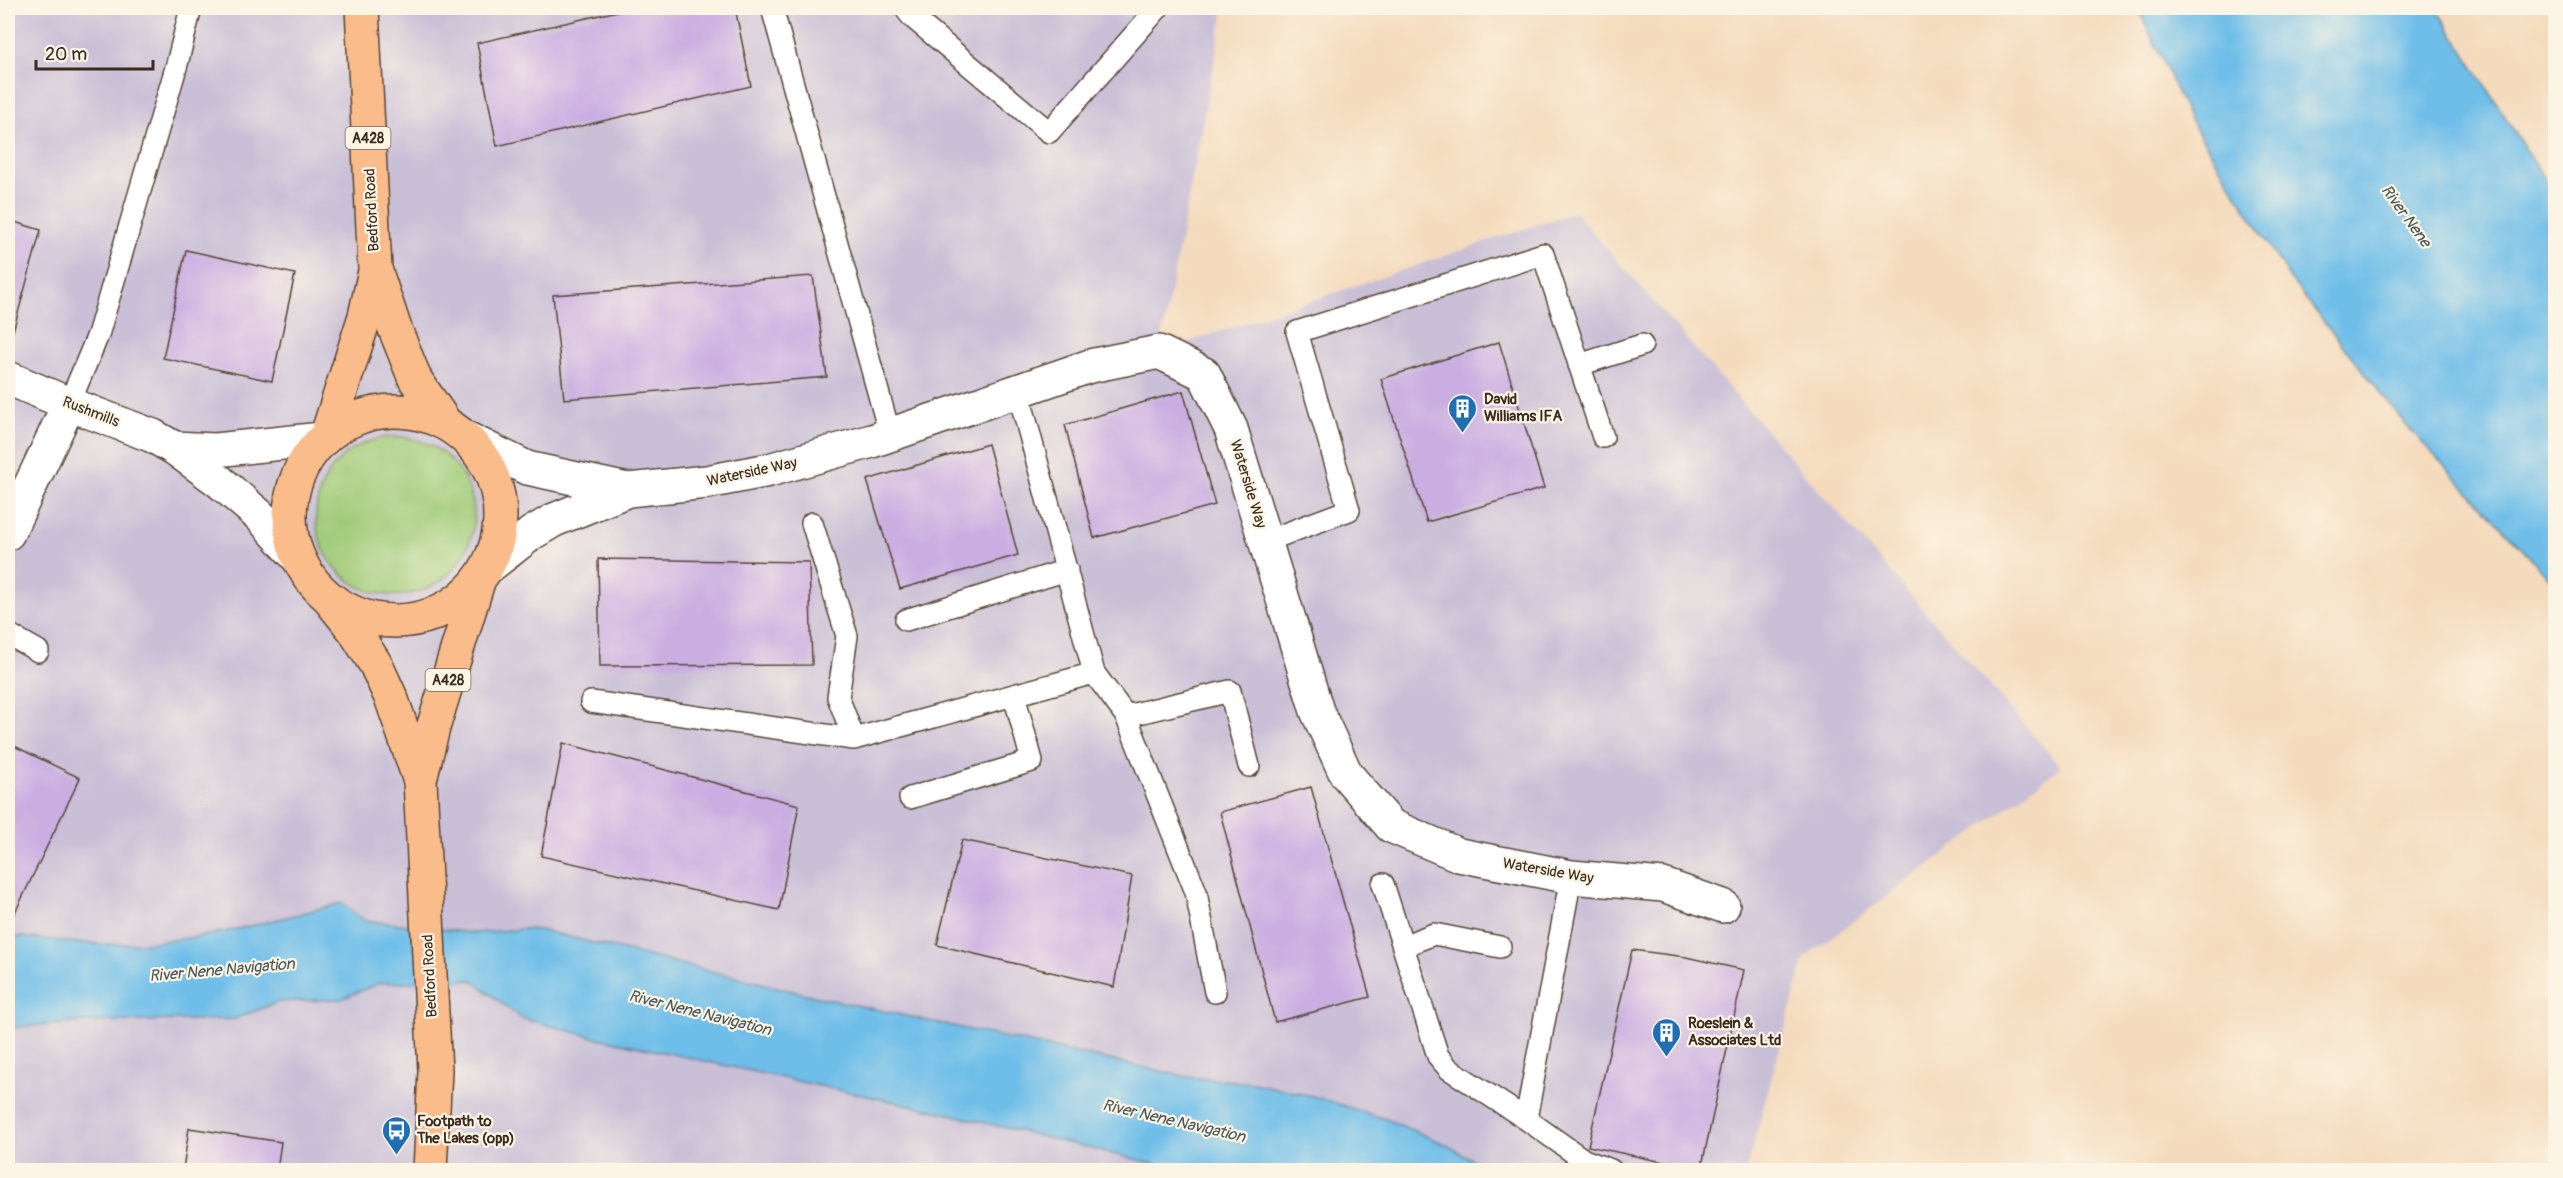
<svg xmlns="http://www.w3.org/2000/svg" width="2563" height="1178" font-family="Pangolin,sans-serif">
	<rect width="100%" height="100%" fill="#fcf5e5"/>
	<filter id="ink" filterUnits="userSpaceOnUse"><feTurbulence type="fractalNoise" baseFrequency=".0167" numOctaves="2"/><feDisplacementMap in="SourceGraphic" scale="12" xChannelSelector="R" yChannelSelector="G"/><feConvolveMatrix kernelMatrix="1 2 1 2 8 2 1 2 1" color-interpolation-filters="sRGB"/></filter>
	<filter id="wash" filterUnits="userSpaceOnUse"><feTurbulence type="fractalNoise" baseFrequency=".008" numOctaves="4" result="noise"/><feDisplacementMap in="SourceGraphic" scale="24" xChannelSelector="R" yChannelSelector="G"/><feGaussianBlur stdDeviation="1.35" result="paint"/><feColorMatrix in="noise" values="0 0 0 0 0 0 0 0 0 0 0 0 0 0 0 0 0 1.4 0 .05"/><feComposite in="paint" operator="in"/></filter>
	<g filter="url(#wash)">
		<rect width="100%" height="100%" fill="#f4dbbd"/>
		<path fill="#c9bfd7" d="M8,8h1212l3,7 -64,337 416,-140 486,555 -256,190 -59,213h-1738z"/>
		<path fill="#9fca77" stroke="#6d7a4a" stroke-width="1.5" d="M316 516a79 79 0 1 1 158 0a79 79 0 1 1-158 0Z"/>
		<path fill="#6ebee9" stroke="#547484" stroke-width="1.5" d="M2138,8h298l119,187v389l-149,-159 -116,-146 -101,-161z
			M342,903l22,17 109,13 52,-4 15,1 278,67 370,80 65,6 59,13 74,23 61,26 43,25h-311l-238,-58 -348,-75 -72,-19 -49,-38 -93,3 -38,16 -63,3 -44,17 -150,3 -76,6v-92c31,2 63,8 95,8 82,2 161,-21 239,-41z"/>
		<g id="blocks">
			<path fill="#caaee2" d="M631,8h104l16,78 -254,60 -20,-103z
				M8,220l33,10 -31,112 -2,-1z
				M186,250l109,24 -23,107 -109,-23z
				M813,276l14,101 -263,22 -11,-104z
				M1499,342l45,146 -117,34 -46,-143z
				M1183,391l32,114 -121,33 -29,-113z
				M988,444l30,111 -118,34 -33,-109z
				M598,559l211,3 3,103 -212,1z
				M8,743l72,35 -72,149z
				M563,743l236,62 -20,105 -238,-54z
				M1311,787l59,210 -95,25 -55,-210z
				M962,840l170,36 -18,111 -177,-42z
				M1632,950l54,7 58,13 -43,200 -113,-24z
				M189,1128l92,14 -4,28h-94z"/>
		</g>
	</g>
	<g filter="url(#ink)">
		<use href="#blocks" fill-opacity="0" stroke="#574536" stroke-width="1.5"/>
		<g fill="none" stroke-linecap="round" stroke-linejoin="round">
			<defs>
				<path id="lane" d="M772,8l118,427
					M905,8l7,9 137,115 109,-124
					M1579,365l63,-20
					M69,404l29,-69 79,-271 14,-56
					M812,523l35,113 -9,61 16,42 240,-66 -76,-282
					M1266,541l83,-31 -52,-178 246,-78 60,183
					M906,620l161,-50
					M8,634l30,17
					M1094,673l32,43 104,-25 19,75
					M591,702l263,37
					M1126,716l70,176 19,100
					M910,798l122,-37 -18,-66
					M1571,877l-45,242 58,41 27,10
					M1383,884l55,172 11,13 77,50
					M1403,946l31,-12 66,13"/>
				<path id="street" d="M8,378l61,26 84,32 21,12 45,33 41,35 39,43
					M466,438l61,30 101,22
					M174,448l41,2 107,-11
					M8,533l61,-129
					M487,568l45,-35 22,-13 74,-30 79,-8 62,-12 103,-29 218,-75 69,-14 45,22 27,55 86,282 29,63 45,52 68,29 112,22 92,8 60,21"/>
				<path id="highway" d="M362,8l13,261 20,60 20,50 31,45
					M290 516a105 105 0 1 1 210 0a105 105 0 1 1-210 0Z
					M327,435l38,-119 10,-45
					M333,604l21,26 22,35 16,35 28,81 15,290 -5,99
					M420,780l13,-52 45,-146"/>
			</defs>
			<use href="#lane" stroke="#574536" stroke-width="24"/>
			<use href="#street" stroke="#574536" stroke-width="36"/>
			<use href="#highway" stroke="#574536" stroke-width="36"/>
			<use href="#lane" stroke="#fff" stroke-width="21"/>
			<use href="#street" stroke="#fff" stroke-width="33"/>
			<use href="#highway" stroke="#fabc8b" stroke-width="33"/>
		</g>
	</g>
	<defs>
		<symbol id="building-pin" viewBox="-11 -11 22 30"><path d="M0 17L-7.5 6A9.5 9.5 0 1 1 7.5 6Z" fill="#1f6fb2" stroke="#fcf5e5"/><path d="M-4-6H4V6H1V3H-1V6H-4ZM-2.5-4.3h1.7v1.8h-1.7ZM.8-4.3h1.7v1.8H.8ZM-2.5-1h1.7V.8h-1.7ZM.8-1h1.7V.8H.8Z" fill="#fff"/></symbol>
		<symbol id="bus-pin" viewBox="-11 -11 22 30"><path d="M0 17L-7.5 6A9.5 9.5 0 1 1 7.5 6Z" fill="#1f6fb2" stroke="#fcf5e5"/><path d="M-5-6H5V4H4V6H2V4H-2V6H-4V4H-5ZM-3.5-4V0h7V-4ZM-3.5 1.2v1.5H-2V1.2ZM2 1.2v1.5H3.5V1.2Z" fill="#fff"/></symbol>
	</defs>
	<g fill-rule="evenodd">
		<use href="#building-pin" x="1446" y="392" width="33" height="45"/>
		<use href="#building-pin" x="1650" y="1016" width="33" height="45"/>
		<use href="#bus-pin" x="380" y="1114" width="33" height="45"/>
	</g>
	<g text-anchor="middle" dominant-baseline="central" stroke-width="4.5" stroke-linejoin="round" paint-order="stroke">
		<g fill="#fcf5e5" stroke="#75675a" stroke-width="1.5">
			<rect x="345.5" y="127" width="45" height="22" rx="4.5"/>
			<rect x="425.5" y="669" width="45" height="22" rx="4.5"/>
		</g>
		<g font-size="14" font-weight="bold" fill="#3b2a1e">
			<text x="368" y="138">A428</text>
			<text x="448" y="680">A428</text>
		</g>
		<g font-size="15" fill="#3b2a1e" stroke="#fcf5e5">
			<text transform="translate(372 210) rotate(-93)">Bedford Road</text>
			<text transform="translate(91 412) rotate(21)">Rushmills</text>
			<text transform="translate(752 472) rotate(-12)">Waterside Way</text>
			<text transform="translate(1248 484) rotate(73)">Waterside Way</text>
			<text transform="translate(1548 871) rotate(10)">Waterside Way</text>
			<text transform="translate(430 976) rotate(-93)">Bedford Road</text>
		</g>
		<g font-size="15" font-weight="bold" fill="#3b2a1e" stroke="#fcf5e5" text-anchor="start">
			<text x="1484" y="399">David<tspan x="1484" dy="17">Williams IFA</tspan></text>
			<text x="1688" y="1023">Roeslein &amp;<tspan x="1688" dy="17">Associates Ltd</tspan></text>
			<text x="417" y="1121">Footpath to<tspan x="417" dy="17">The Lakes (opp)</tspan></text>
		</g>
		<g font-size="16" font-style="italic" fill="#4a565b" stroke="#fcf5e5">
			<text transform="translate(2406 216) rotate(54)">River Nene</text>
			<text transform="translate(222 970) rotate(-5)">River Nene Navigation</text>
			<text transform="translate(700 1013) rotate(14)">River Nene Navigation</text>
			<text transform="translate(1174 1121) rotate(13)">River Nene Navigation</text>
		</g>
	</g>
	<rect width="2563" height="1178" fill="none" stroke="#fcf5e5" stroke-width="30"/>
	<path d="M36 60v9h117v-9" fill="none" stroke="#3b2a1e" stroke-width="3"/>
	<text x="45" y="60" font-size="18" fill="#3b2a1e" stroke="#fcf5e5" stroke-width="4.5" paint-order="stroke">20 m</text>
</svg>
